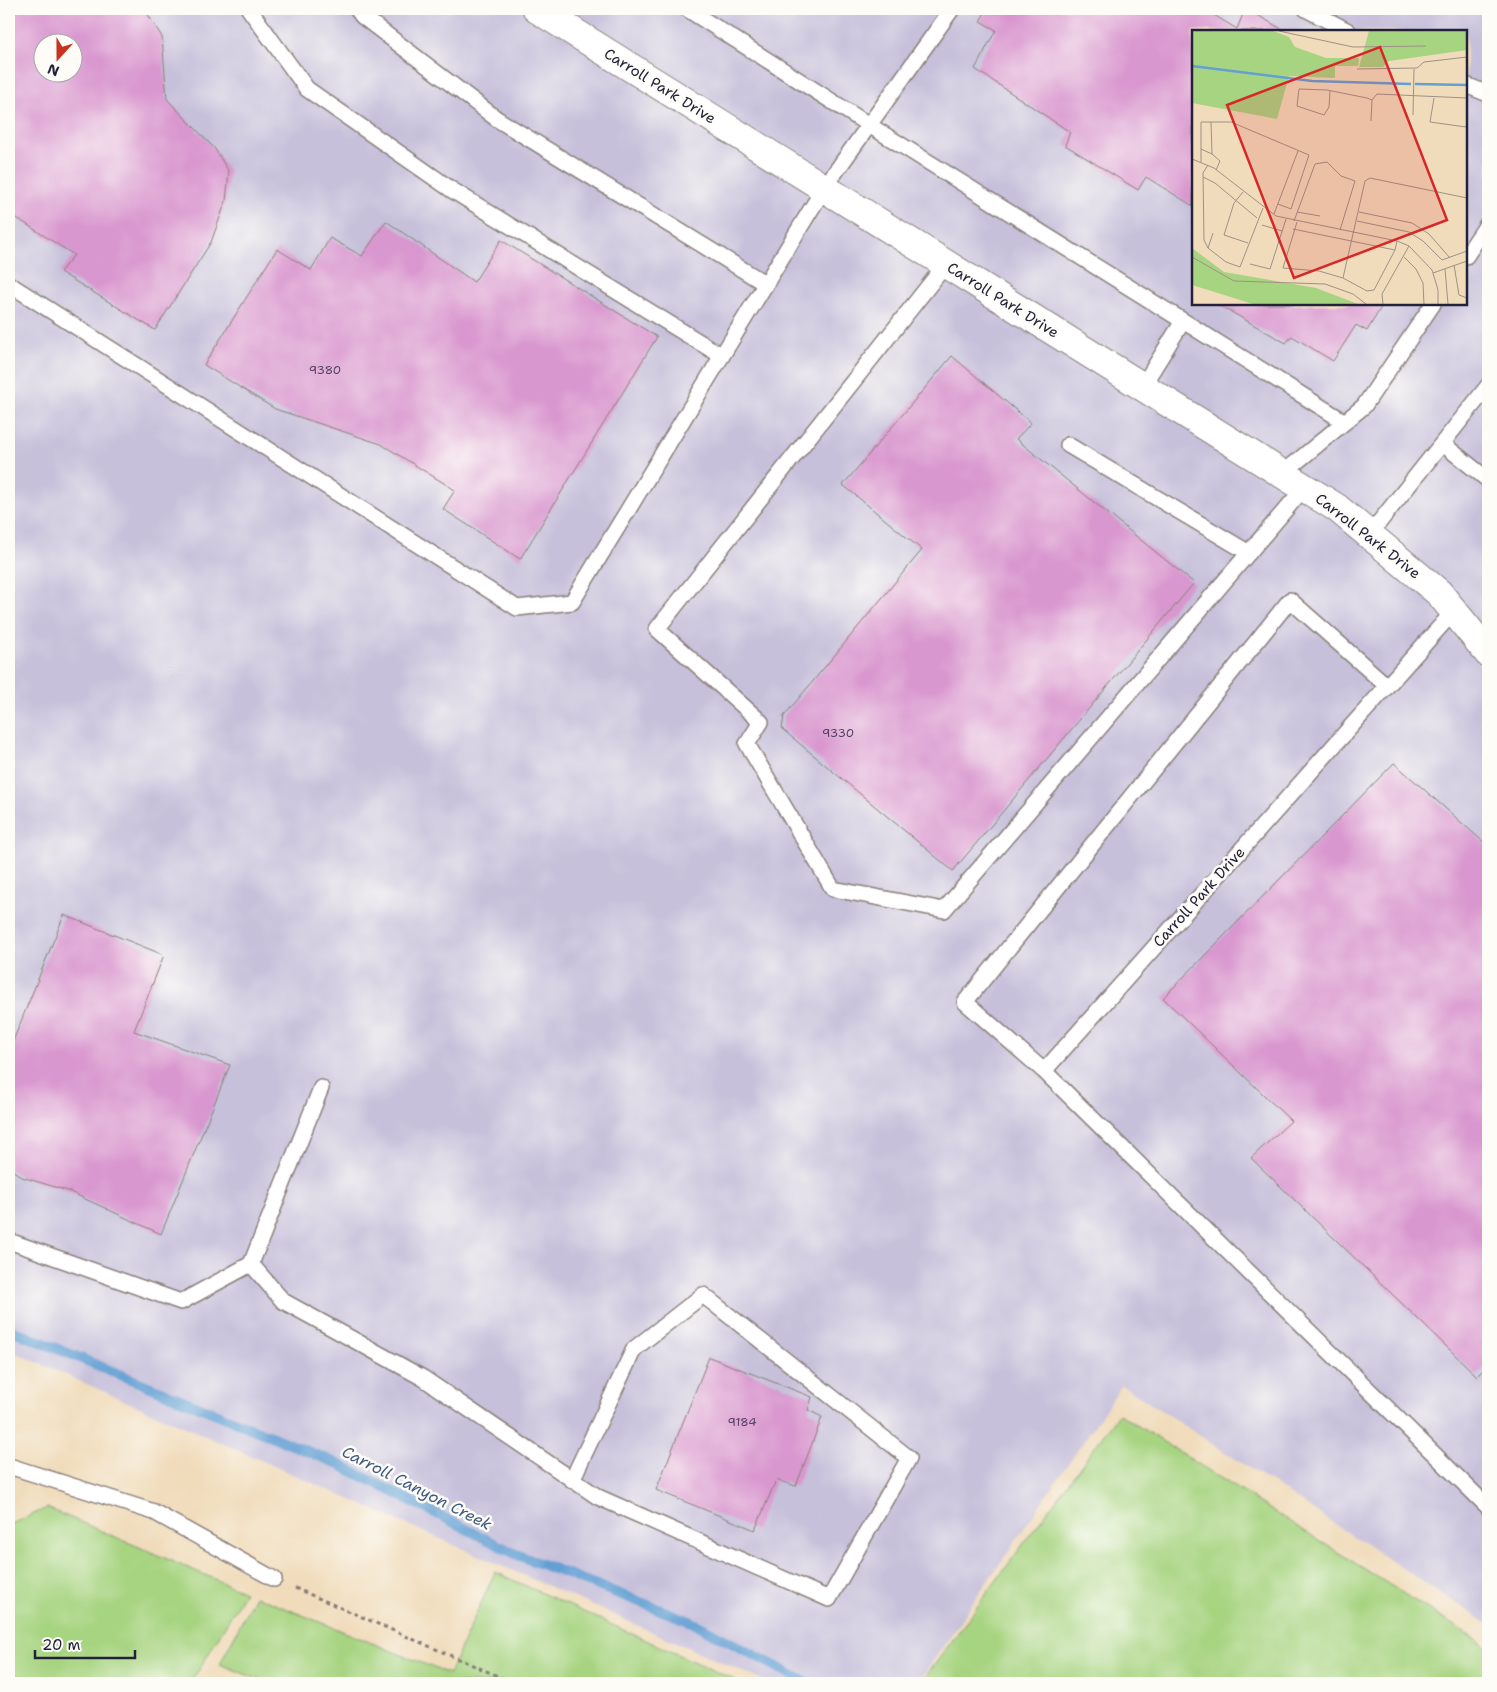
<svg xmlns="http://www.w3.org/2000/svg" width="1497" height="1692" font-family="'Shantell Sans',sans-serif">
	<rect width="100%" height="100%" fill="#fdfcf7"/>
	<filter id="ink" filterUnits="userSpaceOnUse"><feTurbulence type="fractalNoise" baseFrequency=".02" numOctaves="2"/><feDisplacementMap in="SourceGraphic" scale="10" xChannelSelector="R" yChannelSelector="G"/><feConvolveMatrix kernelMatrix="1 2 1 2 8 2 1 2 1" color-interpolation-filters="sRGB"/></filter>
	<filter id="wash" filterUnits="userSpaceOnUse"><feTurbulence type="fractalNoise" baseFrequency=".0096" numOctaves="4" result="noise"/><feDisplacementMap in="SourceGraphic" scale="20" xChannelSelector="R" yChannelSelector="G"/><feGaussianBlur stdDeviation="1.12" result="paint"/><feColorMatrix in="noise" values="0 0 0 0 0 0 0 0 0 0 0 0 0 0 0 0 0 1.4 0 .05"/><feComposite in="paint" operator="in"/></filter>
	<g filter="url(#wash)">
		<rect width="100%" height="100%" fill="#f0dbba"/>
		<path fill="#c6c0da" fill-rule="evenodd" d="M9,9h1479v1615l-366,-239 -204,298h-149l-760,-333zM1193,31h273v273h-273zM42,42h30v30h-30z"/>
		<path fill="#a7d481" stroke="#647b5e" d="M1119,1414l369,233v36h-567z
			M47,1508l198,84 -46,78 -10,13h-180v-158z
			M495,1572l246,111h-474l-47,-19 35,-68 194,78z"/>
		<g fill="none" stroke-linecap="round" stroke-linejoin="round">
			<path stroke="#629fd3" stroke-width="10" d="M9,1329l325,133 184,93 174,67 115,61"/>
		</g>
		<g id="blocks">
			<path fill="#d997cf" fill-rule="evenodd" d="M9,9h132l6,4 15,24 5,62 48,50 14,23 -3,29 -15,41 -56,88 -95,-58 14,-17 -65,-42zM42,42h30v30h-30z
				M987,9h217l33,20 8,-20h2l38,22h-92v175l-47,-29 -8,13 -73,-45 5,-13 -95,-63 21,-39 -16,-9z
				M386,221l88,61 27,-42 156,97 -137,222 -77,-50 12,-19 -74,-46 -106,-35 -71,-44 73,-116 34,21 19,-32 32,18z
				M1217,304h166l-16,27 -11,-6 -23,36 -41,-25 -6,7z
				M952,356l79,67 -15,16 178,144 -241,288 -171,-142 2,-13 138,-166 -79,-65z
				M1394,763l94,83v81l-4,4 4,5v429l-11,11 -226,-218 40,-37 -128,-123z
				M64,915l100,40 -30,76 96,34 -69,169 -93,-43 -46,-14 -13,-9v-117z
				M709,1357l103,40 -4,13 14,7 -26,69 -20,-6 -21,50 -99,-40z"/>
		</g>
	</g>
	<g filter="url(#ink)">
		<use href="#blocks" fill-opacity="0" stroke="#897e7a" stroke-width="1"/>
		<g fill="none" stroke-linecap="round" stroke-linejoin="round">
			<defs>
				<path id="service" d="M249,9l58,80 145,101 270,166
					M357,9l5,7 135,103 269,165
					M687,9l182,116 476,297
					M1306,9l42,22
					M1466,85l22,9
					M1466,256l22,-33
					M946,264l-289,365 104,93 -14,22 86,145 111,21 360,-422
					M9,284l508,324 55,-6 252,-414 128,-179
					M1142,387l41,-66
					M1443,444l45,36
					M1068,445l181,108
					M1282,474l82,-68 69,-102
					M1369,535l119,-149
					M1387,686l-97,-86 -325,402 79,69 444,436
					M1044,1071l410,-460
					M9,1241l172,61 70,-38 70,-176
					M251,1264l32,37 140,77 175,119 231,102 80,-141 -206,-163 -69,54 -62,131
					M9,1466l145,46 120,67"/>
				<path id="minor" d="M537,9l800,499 102,85 49,60"/>
			</defs>
			<use href="#service" stroke="#897e7a" stroke-width="18"/>
			<use href="#minor" stroke="#897e7a" stroke-width="30"/>
			<path stroke="#897e7a" stroke-width="3" stroke-dasharray="4 4" stroke-linecap="butt" d="M295,1588l219,95"/>
			<use href="#service" stroke="#fff" stroke-width="15"/>
			<use href="#minor" stroke="#fff" stroke-width="28"/>
		</g>
	</g>
	<g text-anchor="middle" dominant-baseline="central" stroke-width="5" stroke-linejoin="round" paint-order="stroke">
		<g font-size="12" fill="#503f60">
			<text x="325" y="370">9380</text>
			<text x="838" y="733">9330</text>
			<text x="742" y="1422">9184</text>
		</g>
		<g font-size="15" fill="#22223b" stroke="#fdfcf7">
			<text transform="translate(660 86) rotate(32)">Carroll Park Drive</text>
			<text transform="translate(1003 300) rotate(32)">Carroll Park Drive</text>
			<text transform="translate(1368 536) rotate(38)">Carroll Park Drive</text>
			<text transform="translate(1199 897) rotate(-48)">Carroll Park Drive</text>
		</g>
		<g font-size="16" font-style="italic" fill="#3f5a7f" stroke="#fdfcf7">
			<text transform="translate(417 1488) rotate(27)">Carroll Canyon Creek</text>
		</g>
	</g>
	<g transform="translate(1192 30)">
		<rect width="275" height="275" fill="#f0dbba"/>
		<path d="M0,1h81l16,6 6,10 31,11h33l-1,8h-23v12l-46,-2 -12,43 -85,-16zM177,1h98v19l-78,11 -6,6h-24zM0,218l32,24 92,16 42,16h-105l-61,-19z" fill="#a7d481"/>
		<path fill="none" stroke="#629fd3" stroke-width="2.5" d="M0,36l120,15 99,3M223,54l52,1"/>
		<path fill="none" stroke="#9e9187" stroke-width="1" d="M87,1l74,16 73,-1M165,39l60,-1 7,-6 43,-5M138,61l-1,16 -5,8 -27,-9 2,-17 28,1 40,8 5,2M242,68l-4,24 36,5 1,-5M221,85l1,-46M179,91l1,-21 5,-6 90,4M9,119l11,5 -1,-32M20,124l8,7 -4,9M0,129l22,9 62,48 121,25 12,5 23,24 6,20v14M9,132v-40h30l78,33 -18,54 -13,-5M16,135l-5,8 1,67 4,8 18,14 14,5 23,-59M11,147l12,6 42,35M51,162l-9,11 -10,32 24,8M105,182l23,4M167,182l53,11 17,11 21,24M82,184l24,-63M102,191l21,-57 12,-2 14,14 14,5 -15,49M165,191l52,11 14,9 19,19 25,-9M105,192l-14,46 36,3 24,7 22,-97 5,-3 97,20M70,195l20,6M0,196v-67M101,199l102,21 2,-9M16,218l5,-15M0,227l42,24 91,3 28,10 13,10M212,227l12,12 7,14 1,21M58,234l20,5 16,-50M262,235l5,30 8,3M253,239l3,35M241,243l34,-12M151,248l24,13 7,-1 21,-40M191,274l-1,-10 27,-48"/>
		<path fill="#d62828" fill-opacity="0.15" stroke="#d62828" stroke-width="2.5" d="M188,17l67,173 -153,58 -67,-173z"/>
		<rect width="275" height="275" fill="none" stroke="#22223b" stroke-width="2.5"/>
	</g>
	<rect width="1497" height="1692" fill="none" stroke="#fdfcf7" stroke-width="30"/>
	<g transform="translate(58 58) rotate(201)"><circle r="24" fill="#fdfcf7" stroke="#a5a5ac"/>
	<path d="M0-4L9 19L0 12L-9 19Z" fill="#c8321e"/>
	<text y="-8" font-size="14" font-weight="bold" text-anchor="middle" fill="#22223b">N</text>
	</g>
	<path d="M35 1650v8h100v-8" fill="none" stroke="#22223b" stroke-width="2.5"/>
	<text x="42" y="1650" font-size="15" fill="#22223b" stroke="#fdfcf7" stroke-width="4" paint-order="stroke">20 m</text>
</svg>
